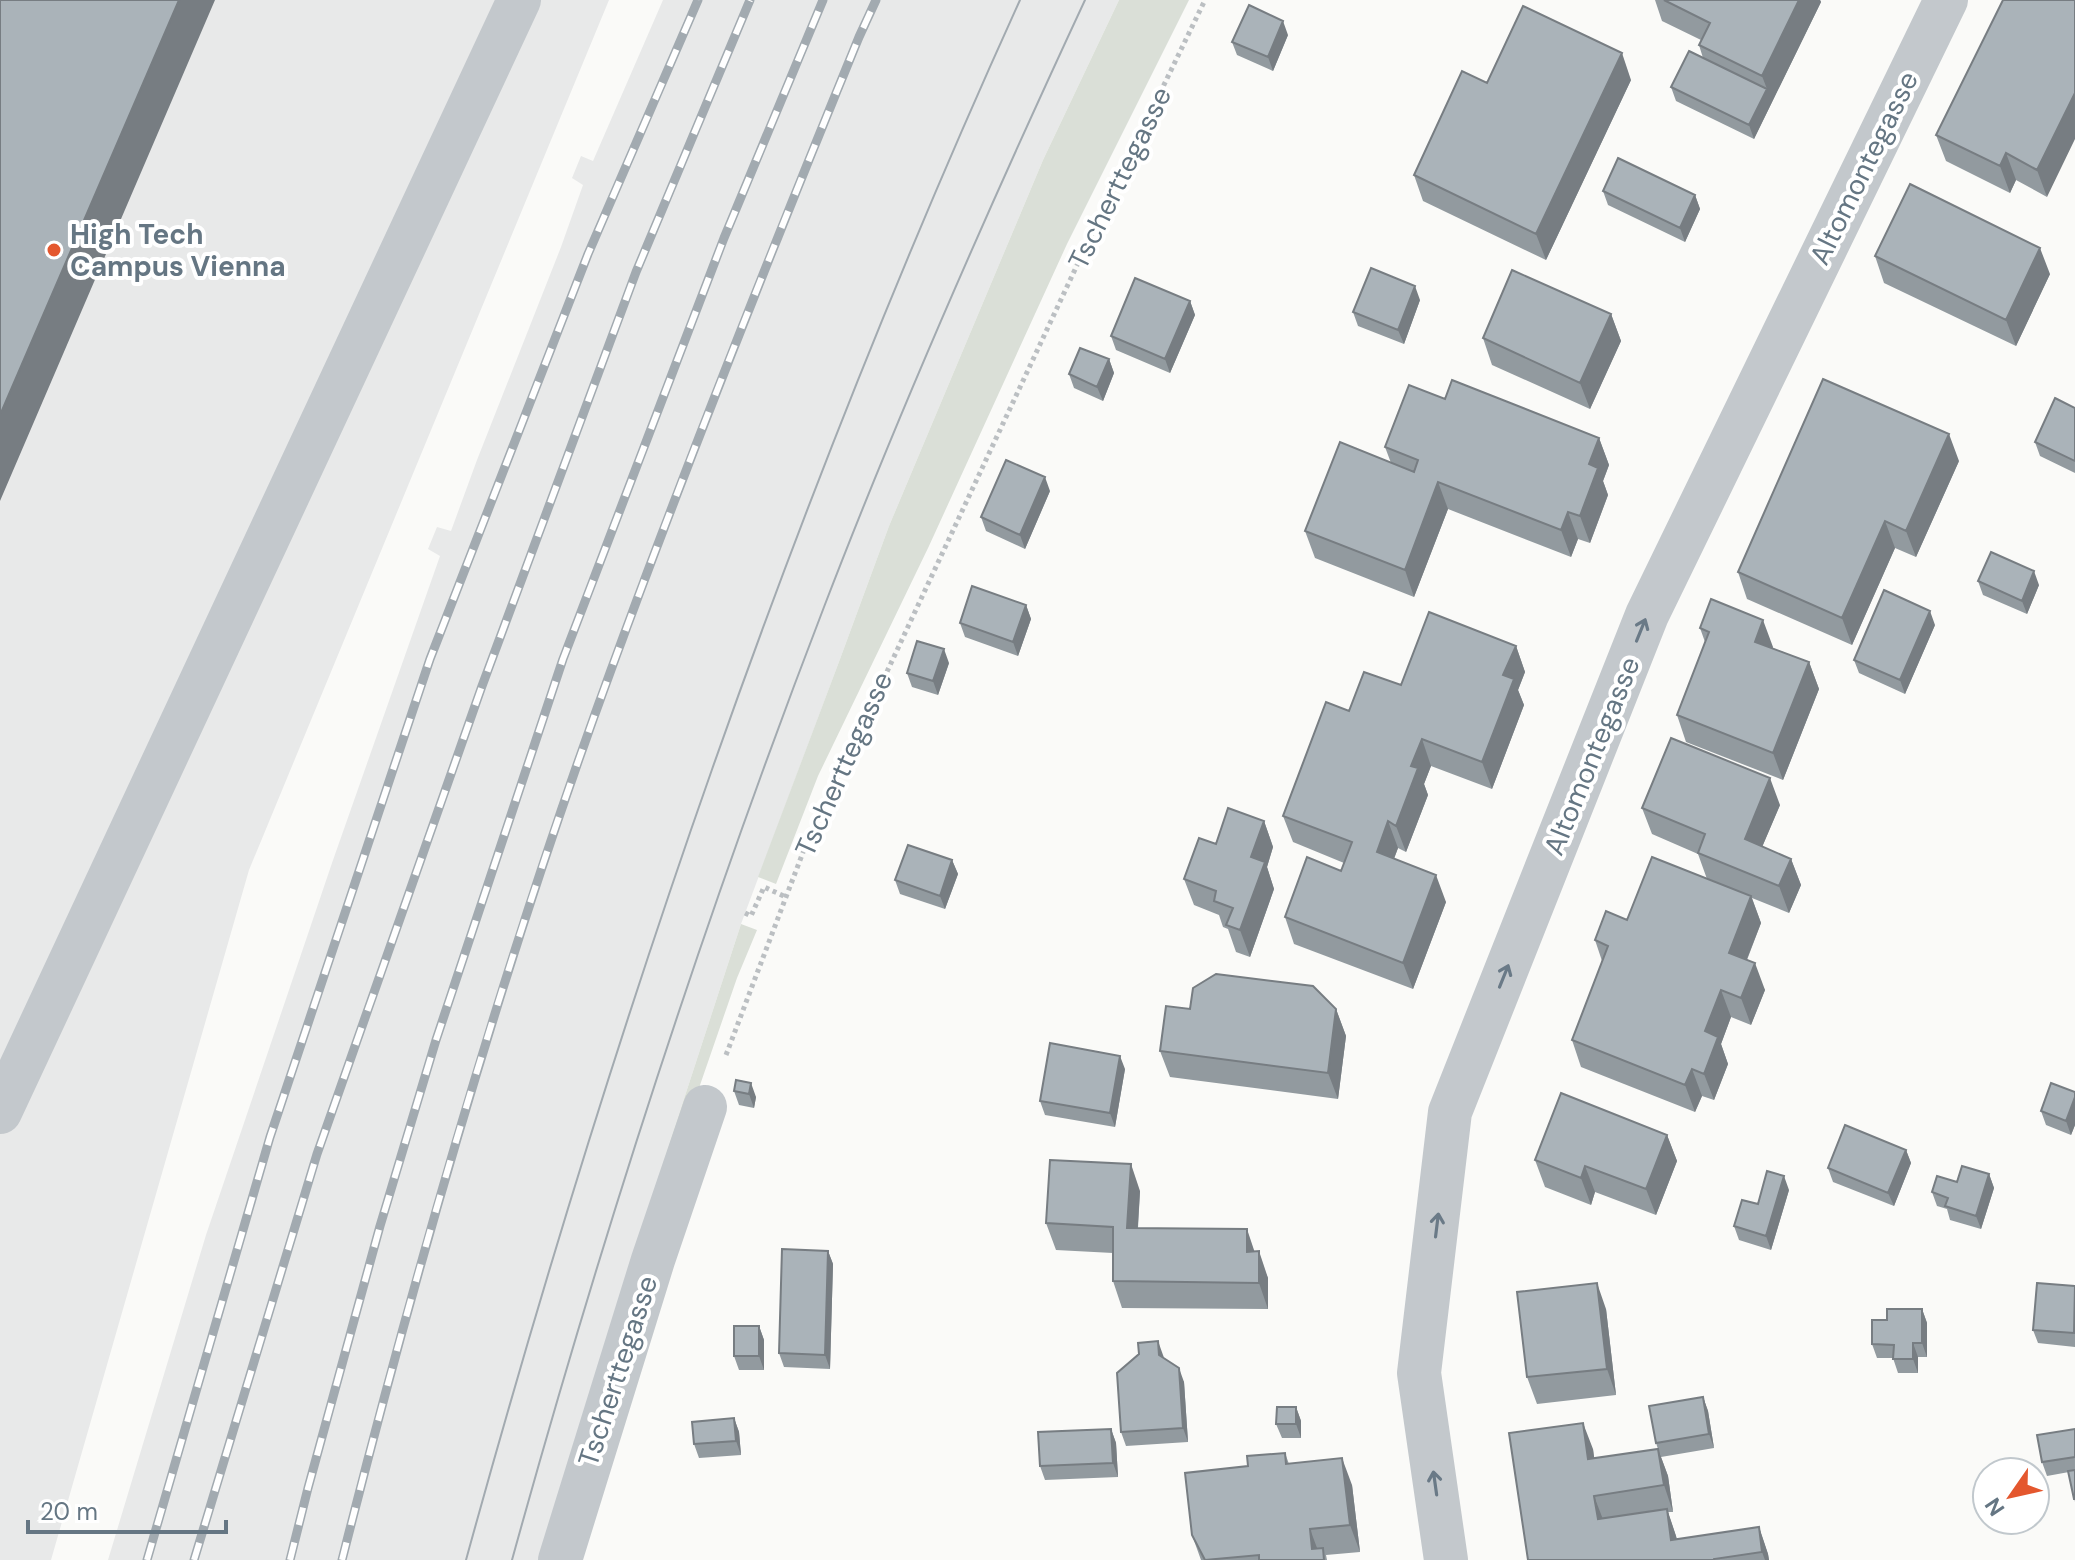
<svg xmlns="http://www.w3.org/2000/svg" width="2075" height="1560" font-family="'DM Sans',sans-serif">
	<rect width="100%" height="100%" fill="#fafaf8"/>
	<path fill="#e8e9e9" d="M0,0h609l-360,870 -198,690h-51z
		M663,0h456l-76,160 -154,366 -49,133 -99,265 -104,319 -91,317h-438l98,-325 126,-372 108,-307 -12,-7 9,-22 14,4 26,-71 84,-213 22,-62 -11,-7 9,-22 12,5z"/>
	<path fill="#dadfd7" d="M1119,0h70l-122,244 -138,302 -111,230 -42,108 -18,-7 82,-218 49,-133 154,-366z
		M741,924l16,6 -20,48 -142,411 42,-146z"/>
	<g fill="none" stroke-linecap="round" stroke-linejoin="round">
		<path stroke="#bbbfc2" stroke-width="5" stroke-dasharray="4 4" stroke-linecap="butt" d="M745,913l6,3 13,-29 22,10
			M726,1055l79,-208 281,-601 119,-246"/>
		<path stroke="#c3c8cc" stroke-width="44" d="M0,1112l519,-1112
			M560,1560l93,-300 52,-153
			M1446,1560l-27,-187 31,-261 197,-497 299,-615"/>
		<path stroke="#a2aab0" stroke-width="2" d="M466,1560c147,-534 325,-1056 554,-1560
			M512,1560c89,-322 192,-641 312,-953 79,-206 168,-407 261,-607"/>
		<defs>
			<path id="rail" d="M147,1560l123,-423 160,-478 158,-405 110,-254
				M194,1560l123,-406 165,-468 154,-414 114,-272
				M290,1560l18,-72 72,-262 56,-186 127,-381 161,-421 99,-238
				M342,1560c76,-300 162,-599 269,-890 78,-213 162,-423 248,-633l17,-37"/>
		</defs>
		<use href="#rail" stroke="#a2aab0" stroke-width="9"/>
		<use href="#rail" stroke="#fff" stroke-width="6" stroke-dasharray="18" stroke-linecap="butt"/>
	</g>
	<path fill="#929a9f" d="M1655,0h165l1,2 -67,137 -78,-38 -5,-14 32,-29 -4,-13 2,-5 -39,-19z
		M2003,0l44,197 -31,-17 -6,13 -64,-32 -10,-26z
		M1288,35l-15,36 -36,-16 -5,-13z
		M1631,80l-85,180 -123,-59 -9,-26 73,-92z
		M1603,191l92,4 5,14 -15,33 -77,-37z
		M1875,256l175,18 -34,72 -132,-63z
		M1420,300l-16,44 -46,-18 -5,-14z
		M1190,301l5,14 -25,58 -54,-23 -5,-14z
		M1611,314l10,27 -31,68 -98,-44 -9,-27z
		M1109,359l5,14 -11,28 -29,-13 -5,-14z
		M1445,399l154,39 10,27 -6,16 5,14 -18,48 -12,-4 -7,18 -123,-48 -34,88 -99,-39 -10,-27 86,-68 -6,-16z
		M2075,408v65l-35,-17 -5,-14z
		M1959,461l-43,96 -21,-9 -43,97 -105,-46 -9,-27z
		M1050,491l-25,58 -39,-18 -5,-14z
		M1978,581l61,4 -12,29 -44,-19z
		M1026,605l5,14 -13,37 -53,-19 -5,-14z
		M1935,625l-30,69 -46,-21 -5,-13z
		M1700,628l73,19 -1,1 37,14 10,27 -36,91 -97,-38 -9,-27 28,-73z
		M1516,646l9,26 -7,18 6,15 -32,84 -61,-23 -7,18 4,11 -22,57 -8,-4 -4,11 52,43 -33,87 -119,-45 -9,-27 56,-46 3,-8 -51,-21 -10,-26 66,-105 52,-26z
		M949,663l-11,32 -26,-8 -5,-14z
		M1780,805l-18,42 29,12 10,26 -12,28 -37,-15 9,25 -14,37 18,30 -14,35 -20,-8 -10,27 7,20 -14,36 -12,-4 -7,16 -114,-45 -9,-27 30,-79 -7,-21 32,-20 80,-41 -9,-25 -46,-20 -10,-26z
		M1264,821l9,26 -6,20 7,22 -24,68 -14,-5 -8,-23 -5,-2 -4,-12 -25,-10 -10,-26 32,-35z
		M952,860l6,14 -13,35 -45,-15 -5,-14z
		M1190,1009h146l10,27 -8,63 -168,-22 -10,-26z
		M1125,1069l-10,58 -70,-12 -5,-14z
		M736,1080l20,17 -2,11 -15,-3 -5,-14z
		M2075,1092v33l-4,10 -25,-10 -5,-14z
		M1667,1135l10,26 -21,54 -61,-23 -4,13 -46,-18 -10,-27z
		M1906,1150l5,13 -17,43 -61,-24 -5,-14z
		M1989,1174l5,14 -13,41 -31,-9 -3,-11 -10,-3 -5,-14 25,-10z
		M1789,1190l-18,60 -32,-10 -5,-14 24,-22z
		M1140,1191l-2,37 117,23 13,27v31l-146,-1 -9,-27v-28l-57,-3 -10,-27z
		M828,1251l5,13 -3,105 -46,-2 -5,-14z
		M2075,1286v61l-37,-4 -5,-13z
		M1606,1309l10,86 -79,9 -10,-27z
		M1922,1309l5,14v34h-9v16h-20l-5,-15h-16l-5,-14 15,-24z
		M759,1326l5,14v30h-25l-5,-14z
		M1163,1355l1,3 20,24 4,60 -62,4 -5,-14z
		M1703,1397l5,14 6,37 -53,9 7,19 5,36h-5l9,27 82,-12 9,27 1,6h-241l65,-111 1,10 64,-10 -2,-6z
		M1296,1407l5,14v17h-19l-6,-14z
		M734,1418l5,14 2,23 -42,3 -5,-14z
		M1111,1429l5,14 2,34 -73,3 -5,-14z
		M2075,1429v73l-6,-30 -22,4 -5,-14z
		M1285,1453l4,11 63,21 8,67 -34,3 1,5h-126l-9,-25 56,-69z"/>
	<path fill="#777d82" d="M179,0h36l-215,501v-86z
		M1799,0h21l1,2 -67,137 -5,-14 18,-36 -5,-13z
		M1283,21l5,14 -15,36 -5,-14z
		M1622,53l9,27 -85,180 -10,-26z
		M2075,93v46l-28,58 -10,-27z
		M2006,153l10,27 -6,13 -10,-27z
		M1695,195l5,14 -15,33 -5,-14z
		M2040,248l10,26 -34,72 -10,-26z
		M1415,286l5,14 -16,44 -6,-14z
		M1190,301l5,14 -25,58 -5,-14z
		M1611,314l10,27 -31,68 -10,-26z
		M1109,359l5,14 -11,28 -6,-14z
		M1949,434l10,27 -43,96 -10,-26z
		M1599,438l10,27 -6,16 5,14 -18,48 -10,-27 9,-52z
		M1045,477l5,14 -25,58 -5,-14z
		M1438,482l10,27 -34,88 -9,-27z
		M1568,512l10,27 -7,18 -10,-27z
		M1885,521l10,27 -43,97 -10,-27z
		M2034,571l5,14 -12,29 -5,-13z
		M1026,605l5,14 -13,37 -5,-14z
		M1930,611l5,14 -30,69 -5,-14z
		M1763,620l10,27 -8,21 -10,-26z
		M1516,646l9,26 -7,18 6,15 -32,84 -10,-27 21,-87z
		M944,649l5,14 -11,32 -5,-14z
		M1809,662l10,27 -36,91 -10,-27z
		M1422,739l9,27 -7,18 4,11 -22,57 -10,-26 15,-60z
		M1770,778l10,27 -26,61 -9,-27z
		M1264,821l9,26 -6,20 7,22 -24,68 -10,-27 11,-73z
		M1388,821l10,27 -12,31 -9,-27z
		M1791,859l10,26 -12,28 -10,-27z
		M952,860l6,14 -13,35 -5,-13z
		M1436,875l10,27 -33,87 -10,-26z
		M1751,896l10,27 -22,56 -10,-26z
		M1755,963l10,27 -14,35 -10,-27z
		M1721,990l10,27 -10,27 7,20 -14,36 -10,-26 1,-43z
		M1336,1009l10,27 -8,63 -10,-26z
		M1120,1056l5,13 -10,58 -5,-14z
		M1692,1069l10,27 -7,16 -10,-27z
		M751,1083l5,14 -2,11 -5,-14z
		M2075,1097v28l-4,10 -5,-14z
		M1667,1135l10,26 -21,54 -10,-26z
		M1906,1150l5,13 -17,43 -6,-13z
		M1131,1164l9,27 -4,64 -9,-27z
		M1585,1166l10,26 -4,13 -10,-27z
		M1989,1174l5,14 -13,41 -5,-13z
		M1784,1176l5,14 -18,60 -5,-14z
		M1247,1229l9,27 -9,-4z
		M828,1251l5,13 -3,105 -5,-14z
		M1259,1251l9,27v31l-9,-26z
		M1597,1283l9,26 10,86 -9,-26z
		M1922,1309l5,14v34l-5,-14z
		M759,1326l5,14v30l-5,-14z
		M1158,1341l5,14 2,14 -6,-14z
		M1913,1343l5,14v16l-5,-14z
		M1179,1368l5,14 4,60 -5,-14z
		M1703,1397l5,14 6,37 -5,-14z
		M1296,1407l5,14v17l-5,-14z
		M734,1418l5,14 2,23 -5,-14z
		M1583,1423l10,26 5,37 -10,-27z
		M1111,1429l5,14 2,34 -5,-14z
		M1658,1449l10,27 5,36 -9,-27z
		M1342,1458l10,27 8,67 -10,-27z
		M1594,1496l10,26 -6,-3z
		M1667,1509l9,27 4,24 -9,-20z
		M1759,1527l9,27 1,6h-4l-3,-8z
		M1310,1529l10,27 -8,-7z"/>
	<path fill="#aab3b9" stroke="#777d82" stroke-width="2" d="M0,0h179l-179,415z
		M1664,0h135l-37,76 -63,-31 11,-22z
		M2003,0h72v93l-38,77 -31,-17 -6,13 -64,-31z
		M1249,5l34,16 -15,36 -36,-15z
		M1523,6l99,47 -86,181 -122,-59 48,-104 25,12z
		M1689,51l78,38 -18,36 -78,-38z
		M1618,158l77,37 -15,33 -77,-37z
		M1910,184l130,64 -34,72 -131,-64z
		M1371,268l44,18 -17,44 -45,-18z
		M1512,270l99,44 -31,69 -97,-45z
		M1135,278l55,23 -25,58 -54,-23z
		M1080,348l29,11 -12,28 -28,-13z
		M1823,379l126,55 -43,97 -21,-10 -43,97 -104,-46z
		M1452,380l147,58 -10,26 9,4 -18,48 -12,-4 -7,18 -123,-48 -33,88 -100,-39 35,-89 74,30 4,-12 -33,-13 24,-62 36,14z
		M2055,398l20,10v53l-40,-19z
		M1006,460l39,17 -25,58 -39,-18z
		M1991,552l43,19 -12,30 -44,-20z
		M972,586l54,19 -13,37 -53,-19z
		M1884,590l46,21 -30,69 -46,-20z
		M1711,599l52,21 -8,22 54,20 -36,91 -96,-38 32,-83 -9,-4z
		M1429,612l87,34 -13,29 11,4 -32,83 -60,-23 -11,27 7,2 -22,58 -8,-5 -11,31 59,23 -33,88 -118,-46 22,-60 34,14 11,-29 -69,-26 43,-114 23,9 15,-39 37,13z
		M917,641l27,8 -11,32 -26,-8z
		M1671,738l99,40 -25,61 46,20 -12,27 -81,-33 7,-19 -63,-26z
		M1228,808l36,13 -13,36 14,5 -25,68 -14,-5 7,-17 -19,-7 2,-10 -32,-12 15,-41 17,6z
		M908,845l44,15 -12,36 -45,-16z
		M1652,857l99,39 -22,57 26,10 -14,35 -20,-8 -16,41 13,6 -14,37 -12,-5 -7,16 -113,-45 36,-94 -13,-6 11,-29 21,9z
		M1216,974l97,12 23,23 -8,64 -168,-22 6,-45 24,3 3,-21z
		M1050,1043l70,13 -10,57 -70,-12z
		M736,1080l15,3 -2,11 -15,-3z
		M2051,1083l24,9v5l-9,24 -25,-10z
		M1561,1093l106,42 -21,54 -61,-23 -4,12 -46,-18z
		M1845,1125l61,25 -18,43 -60,-25z
		M1050,1160l81,4 -4,64 120,1v23l12,-1v32l-146,-2v-54l-67,-4z
		M1962,1166l27,8 -13,42 -31,-10 3,-8 -16,-6 5,-16 20,6z
		M1767,1171l17,5 -18,60 -32,-10 8,-26 16,4z
		M782,1249l46,2 -3,104 -46,-2z
		M1597,1283l10,86 -80,8 -10,-85z
		M2037,1283l38,3 -1,47 -41,-3z
		M1887,1309h35v34h-9v16h-20l1,-14 -22,-1v-24h15z
		M734,1326h25v30h-25z
		M1158,1341l1,14 20,13 4,60 -62,4 -4,-59 22,-19 -1,-11z
		M1703,1397l6,37 -53,9 -7,-37z
		M1277,1407h19v17h-20z
		M734,1418l2,23 -42,3 -2,-22z
		M1583,1423l5,36 70,-10 6,36 -70,11 4,23 69,-10 4,31 88,-13 3,25 -48,7v1h-186l-19,-127z
		M1111,1429l2,34 -73,3 -2,-34z
		M2075,1429v28l-33,5 -5,-27z
		M1285,1453l1,11 56,-6 8,67 -40,4 2,20 11,-1 1,12h-65v-5l-54,5 -13,-25 -7,-62 63,-7 -1,-10z
		M2075,1470v29h-1l-6,-28z"/>
	<defs><path id="oneway-shaft" d="M-6 0H5M1.5-3L5.5 0L1.5 3" fill="none" stroke-width="1.6" stroke-linecap="round" stroke-linejoin="round" transform="scale(2)"/></defs>
	<g stroke="#6a7a87">
		<use href="#oneway-shaft" transform="translate(1641 630) rotate(-68)"/>
		<use href="#oneway-shaft" transform="translate(1504 976) rotate(-68)"/>
		<use href="#oneway-shaft" transform="translate(1437 1225) rotate(-83)"/>
		<use href="#oneway-shaft" transform="translate(1435 1483) rotate(-98)"/>
	</g>
	<circle fill="#e4572e" stroke="#fff" stroke-width="3" cx="54" cy="250" r="8"/>
	<g text-anchor="middle" dominant-baseline="central" stroke-width="8" stroke-linejoin="round" paint-order="stroke">
		<g font-size="28" fill="#657683" stroke="#fff">
			<text transform="translate(1864 168) rotate(-64)">Altomontegasse</text>
			<text transform="translate(1120 178) rotate(-64)">Tscherttegasse</text>
			<text transform="translate(1592 756) rotate(-68)">Altomontegasse</text>
			<text transform="translate(844 764) rotate(-66)">Tscherttegasse</text>
			<text transform="translate(618 1371) rotate(-72)">Tscherttegasse</text>
		</g>
		<g font-size="28" font-weight="bold" fill="#657683" stroke="#fff" text-anchor="start">
			<text x="70" y="234">High Tech<tspan x="70" dy="32">Campus Vienna</tspan></text>
		</g>
	</g>
	<g transform="translate(2011 1496) rotate(236)"><circle r="38" fill="#ffffff" stroke="#c1c8cd" stroke-width="2"/>
	<path d="M0-6L14 30L0 20L-14 30Z" fill="#e4572e"/>
	<text y="-12" font-size="22" font-weight="bold" text-anchor="middle" fill="#657683">N</text>
	</g>
	<path d="M28 1520v12h198v-12" fill="none" stroke="#657683" stroke-width="4"/>
	<text x="40" y="1520" font-size="24" fill="#657683" stroke="#ffffff" stroke-width="6" paint-order="stroke">20 m</text>
</svg>
